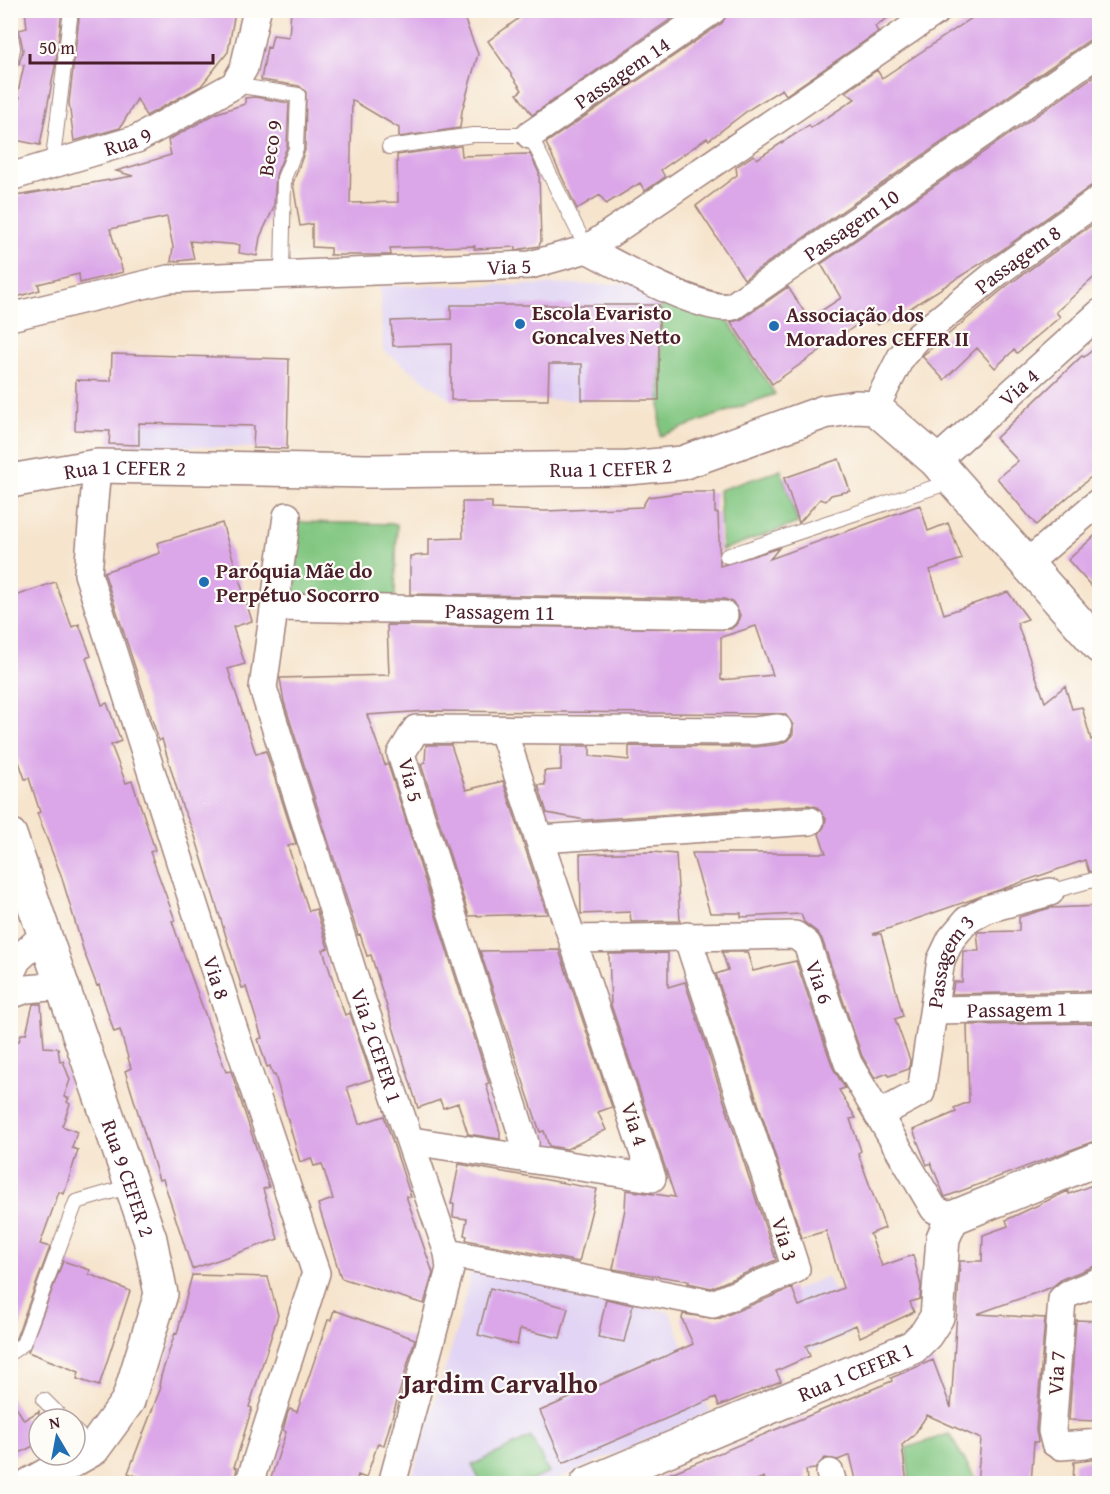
<svg xmlns="http://www.w3.org/2000/svg" width="1110" height="1494" font-family="'Gentium Book Plus',serif">
	<rect width="100%" height="100%" fill="#fdfcf7"/>
	<filter id="ink" filterUnits="userSpaceOnUse"><feTurbulence type="fractalNoise" baseFrequency=".0167" numOctaves="2"/><feDisplacementMap in="SourceGraphic" scale="12" xChannelSelector="R" yChannelSelector="G"/><feConvolveMatrix kernelMatrix="1 2 1 2 8 2 1 2 1" color-interpolation-filters="sRGB"/></filter>
	<filter id="wash" filterUnits="userSpaceOnUse"><feTurbulence type="fractalNoise" baseFrequency=".008" numOctaves="4" result="noise"/><feDisplacementMap in="SourceGraphic" scale="24" xChannelSelector="R" yChannelSelector="G"/><feGaussianBlur stdDeviation="1.35" result="paint"/><feColorMatrix in="noise" values="0 0 0 0 0 0 0 0 0 0 0 0 0 0 0 0 0 1.4 0 .05"/><feComposite in="paint" operator="in"/></filter>
	<g filter="url(#wash)">
		<rect width="100%" height="100%" fill="#f6e4cc"/>
		<path fill="#e1d4f4" d="M629,284l31,11 -1,105h-208l-68,-50 -3,-64z
			M112,354l177,5 -2,90 -178,-5z
			M472,1268l198,44 40,100 -162,71 -138,1 47,-154z
			M827,1276l25,57 -84,36 -25,-56z"/>
		<path fill="#81c680" stroke="#667256" stroke-width="1.5" d="M661,295l66,24 48,75 -115,42z
			M781,470l17,53 -76,27 -3,-60z
			M297,522l100,2 -2,73 -100,-2z
			M949,1434l29,49h-68l-4,-35z
			M531,1437l18,36 -23,10h-45l-9,-18z"/>
		<g id="blocks">
			<path fill="#dba7e8" fill-rule="evenodd" d="M25,10h37l-6,51 -16,84 -30,-6v-12l10,-30h-3l7,-32 -5,-1 4,-14 -4,-20 8,-2z
				M80,10h135l20,2 -7,40 -27,34 -55,30 -9,-17 -17,29 -46,13 -5,-38z
				M291,10h170l17,44 -16,57 -2,17 -61,9v-9l-47,-28 -2,103 48,-1 -1,-47 62,-9h2l1,10 68,-2 9,19 2,68 -2,5 -23,4v-3l-42,2 1,-3 -85,2 1,7h-61v-7l-18,-1v-23l-12,2 -7,-43 12,-33 1,-58 -7,-6 -38,-6 6,-33 3,1 3,-13 16,2z
				M530,10h154l-152,105 -15,-21 5,-4 -34,-49z
				M729,10h171l-25,16 3,6 -92,63 -4,-6 -31,19 -42,32 -2,-2 -46,32 4,7 -20,14 -5,-8 -34,21 -6,-9 -23,14 -31,-66 176,-120z
				M984,10h116v26l-9,3 -347,240 -48,-73 41,-31 -1,-8 18,-12 3,4 52,-34 2,3 44,-29 -9,-7 31,-22 5,8z
				M1100,72v111l-9,3 -92,66 -106,67 -2,-2 -13,8 -7,-10 -99,69 -41,-62 11,-3 46,-32 21,32 32,-21 -20,-34z
				M255,97l34,6 -2,44 -11,28 -2,32 -14,30 -3,19 -18,-3 1,-8 -50,-4 4,18 -23,3 2,-15 -6,-30 -57,12 13,43 -43,11 -1,-9 -41,10 2,6 -30,9v-102l123,-21 -17,-5 55,-16 -3,-15 49,-27 28,-9v-6z
				M1100,219v53l-44,40 4,5 -43,36 -3,-3 -19,18 -18,-20 -33,32 -22,-24 86,-71z
				M451,305h208v95h-77v-36h-33l-1,36h-97v-56l-58,2 -2,-25 60,-2z
				M1100,344v125l-64,56 -39,-47 21,-17 -22,-23 86,-82 2,1z
				M112,354l177,5 -2,90 -34,-1 1,-22 -115,-3v22l-30,-1 1,-13 -35,-1 1,-50 35,1z
				M839,459l11,32 -19,4 -5,6 -6,-2 -21,24 -15,-45z
				M685,492h30v21h3l2,53 59,-18 -9,11 150,-54 8,26 20,-8 14,36 -32,11 14,44 64,-22 20,27 -11,4 28,79 20,-16 7,23 10,-2 9,33 9,-4v133l-11,3 -4,-12 -212,74h8l22,82 -8,3 15,41 -1,9 -20,7 -1,-3 -13,5 -13,-22 -40,-117 -5,-7 -13,-10 -3,-8 -60,3v-4h-31l-18,-60h134l-7,-19 5,-7 2,-8 -9,-12 -8,-2 -224,15 -38,-7 -9,-28h7l-1,-14 17,-1v-24h29v10l39,4v-14l125,1 26,-3 8,-4 5,-6v-9l-8,-11 -358,-3 -60,4 18,50 3,-1 101,319 -3,1 14,48v7l-32,-5 -10,-31 -15,5 -3,-8 -22,8 -47,-153 -4,1 -7,-22 -2,1 -74,-233 -4,-24 109,-3 -2,-50 344,4 6,-5 3,-9 -7,-13 -9,-3 -314,-5v-38l19,-1v-16l34,-1 -1,-36h30v7l54,2 96,-4 6,-10zM756,626l17,49 -52,5v-43z
				M222,523l30,98 -19,6 12,37 -17,5 28,85 10,-3 30,93 -8,2 12,38 9,27 7,-2 12,39 -5,2 15,46 7,19 5,-2 22,66 -25,8 12,37 25,-8 27,81 -5,-1 27,77 -9,31 -83,-26 -23,-74 15,-5 -11,-35 -8,2 -3,-8 -11,4 -25,-87h-2l-3,-9 -3,1 -9,-28 4,-1 -16,-51 -4,1 -48,-155 -12,-27 -20,-67 -3,2 -55,-169 56,-19 -3,-10z
				M1100,531v65l-32,-36z
				M55,582l17,45 7,-3 12,32 -5,2 16,47 5,-2 14,38 -10,4 15,38 6,-2 12,35 11,34 -5,2 25,68 -3,1 12,35 42,116 5,-1 38,116 -6,2 15,50 -86,30 -29,-90 -4,1 -34,-109 6,-3 -11,-38 -6,2 -15,-47 -2,1 -13,-34 -23,-77 -24,-62 3,-1 -11,-34 -4,1 -15,-43v-138z
				M426,745h25l15,45 37,-9 44,133 -78,2 -48,-152 4,-2z
				M652,852l24,2 4,67 -49,1 -1,-10 -49,2 -1,-60z
				M1100,906v85l-148,3 2,-12h8l1,-31h16l-2,-19 42,-1v-14l31,-9z
				M559,950l53,157 -14,5 8,18 -39,19 -18,-3 -5,-15 -4,1 -60,-181z
				M722,952h25l6,19 43,-10 37,107 12,20 -6,2 17,28 -6,1 11,32 -3,2 27,75 -15,6 12,32 31,-11 8,31 -1,13 -10,3 4,10 -54,25 -4,-12 -50,21 4,10 -34,15 5,10 -62,25 -3,-9 -153,66 -23,-52 153,-67 -11,-25 1,-5 35,5 74,-31 7,18 44,-18 -17,-57 -24,7 -86,-264 12,-4z
				M668,953v34l17,-5 91,278 -65,28 -23,-5 1,-2 -76,-12 12,-60 1,-19 49,7 -64,-192 -2,-51z
				M33,1004h8l3,43 14,1 2,14 3,-1 7,19 -6,17 5,1 -2,4 3,2 -8,22 15,6 -5,16 6,2 -14,44 -5,-2 -19,52 10,3 -34,91 -6,4v-285l6,-16h3l2,-7h5z
				M1100,1023v116l-155,58 -14,-34 -4,2 -14,-35 43,-18 -2,-4 15,-6 -2,-77z
				M459,1164l138,25 -18,73 -113,-22 1,-4 -3,-1 3,-16 -14,-2 1,-13h-3z
				M1100,1182v82l-38,15 -10,8 -75,27 68,4 -9,112 2,12h-4l-3,42h-54l4,-45 -54,-24 -13,20 -12,10 5,39h-50l-7,-29 -12,5 -13,-2 -10,11 -9,1 1,11 -13,3h-28l-2,-7 -17,7h-102l247,-103 -1,-3 42,-18 18,48 9,-147h22l1,-26 25,-9 -2,-6 62,-29 1,3z
				M63,1261l27,9 -1,4 41,17 -31,95 -22,-7 2,-7 -51,-20z
				M192,1275l76,2 10,38 -29,92 3,1 -18,59 3,1 -3,16h-76l-30,-11 33,-86 -2,-1 2,-10 14,-43 2,1z
				M490,1288l78,20 -8,30 -40,-9 -3,16 -39,-10z
				M606,1299l27,6 -9,37 -26,-5z
				M334,1310l81,29 -31,106 -6,-2 -12,35 -8,-3 -2,9h-87l17,-52 -3,-2 5,-18 2,-3 7,3 31,-92h3z
				M1076,1320l24,1v100l-31,-1z
				M10,1397l14,23 15,-9v32l-29,15z
				M1100,1459v25h-27l1,-22z"/>
		</g>
	</g>
	<g filter="url(#ink)">
		<use href="#blocks" fill-opacity="0" stroke="#a0827c" stroke-width="1.5"/>
		<g fill="none" stroke-linecap="round" stroke-linejoin="round">
			<defs>
				<path id="service" d="M10,30l3,18 -3,16
					M234,85l64,10 -2,54 -12,29 -2,96
					M389,147l84,-12h57l57,114
					M52,166l19,-156
					M727,556l226,-75
					M1050,892l50,-14
					M10,1353l13,-9 53,-142 55,-16
					M44,1400l19,19
					M75,1431l18,18"/>
				<g id="minor">
					<path id="s1" d="M530,135l183,-125"/>
					<path id="s2" d="M10,177l127,-38 97,-54 10,-17 13,-58"/>
					<path id="s3" d="M587,249c26,14 120,66 146,57l367,-254"/>
					<path id="s4" d="M10,317l158,-38 362,-14 57,-16 351,-239"/>
					<path id="s5" d="M875,408l26,-51 18,-21 79,-64 102,-73"/>
					<path id="s6" d="M936,461l164,-148"/>
					<path id="s7" d="M97,466l-9,108 146,456 82,243 -67,211"/>
					<path id="s8" d="M287,516l-24,172 95,301 90,264 2,16 -58,215"/>
					<path d="M1026,564l74,-63"/>
					<path id="s9" d="M275,607l449,8"/>
					<path d="M541,839l269,-18"/>
					<path id="s10" d="M574,939l221,-4 12,9 41,119 86,146 18,9"/>
					<path d="M10,976l7,-16 27,-25"/>
					<path d="M10,995l17,-6 35,-3"/>
					<path id="s11" d="M935,1010l165,-3"/>
					<path id="s12" d="M878,1115l43,-23 20,-132 10,-21 16,-19 20,-11 63,-17"/>
					<path d="M412,1141l240,37 -149,-447"/>
					<path d="M525,1143l-124,-389 15,-25 338,2 24,-3"/>
					<path d="M448,1253l265,51 83,-35 -109,-333"/>
					<path d="M1100,1281l-32,13 -6,5 -10,132 3,12 6,3 39,-3"/>
					<path d="M830,1473l3,11"/>
				</g>
				<g id="tertiary">
					<path id="s13" d="M10,481l87,-15 271,5 260,-3 54,-5 142,-51 32,-5 19,1 61,53 164,186"/>
					<path id="s14" d="M10,835l140,404 11,55 -33,107 -35,48 -62,35"/>
					<path id="s15" d="M587,1484l326,-137 13,-13 11,-17 6,-79 9,-20 148,-60"/>
				</g>
			</defs>
			<use href="#service" stroke="#a0827c" stroke-width="16"/>
			<use href="#minor" stroke="#a0827c" stroke-width="30"/>
			<use href="#tertiary" stroke="#a0827c" stroke-width="36"/>
			<use href="#service" stroke="#fff" stroke-width="14"/>
			<use href="#minor" stroke="#fff" stroke-width="27"/>
			<use href="#tertiary" stroke="#fff" stroke-width="33"/>
		</g>
	</g>
	<g fill="#1f6fb2" stroke="#fdfcf7" stroke-width="2">
		<circle cx="520" cy="324" r="6"/>
		<circle cx="774" cy="326" r="6"/>
		<circle cx="204" cy="582" r="6"/>
	</g>
	<g text-anchor="middle" dominant-baseline="central" stroke-width="4.5" stroke-linejoin="round" paint-order="stroke">
		<g font-size="21" fill="#4a1f2b" stroke="#fdfcf7">
			<text stroke="none"><textPath href="#s1" startOffset="111">Passagem 14</textPath></text>
			<text stroke="none"><textPath href="#s2" startOffset="123">Rua 9</textPath></text>
			<text transform="translate(270 148) rotate(-80)">Beco 9</text>
			<text stroke="none"><textPath href="#s3" startOffset="302">Passagem 10</textPath></text>
			<text stroke="none"><textPath href="#s5" startOffset="210">Passagem 8</textPath></text>
			<text stroke="none"><textPath href="#s4" startOffset="504">Via 5</textPath></text>
			<text stroke="none"><textPath href="#s6" startOffset="111">Via 4</textPath></text>
			<text stroke="none"><textPath href="#s13" startOffset="602">Rua 1 CEFER 2</textPath></text>
			<text stroke="none"><textPath href="#s13" startOffset="116">Rua 1 CEFER 2</textPath></text>
			<text stroke="none"><textPath href="#s9" startOffset="225">Passagem 11</textPath></text>
			<text transform="translate(411 780) rotate(76)">Via 5</text>
			<text stroke="none"><textPath href="#s12" startOffset="184">Passagem 3</textPath></text>
			<text stroke="none"><textPath href="#s7" startOffset="532">Via 8</textPath></text>
			<text stroke="none"><textPath href="#s10" startOffset="276">Via 6</textPath></text>
			<text stroke="none"><textPath href="#s11" startOffset="82">Passagem 1</textPath></text>
			<text stroke="none"><textPath href="#s8" startOffset="549">Via 2 CEFER 1</textPath></text>
			<text transform="translate(635 1124) rotate(72)">Via 4</text>
			<text stroke="none"><textPath href="#s14" startOffset="363">Rua 9 CEFER 2</textPath></text>
			<text transform="translate(785 1239) rotate(73)">Via 3</text>
			<text stroke="none"><textPath href="#s15" startOffset="291">Rua 1 CEFER 1</textPath></text>
			<text transform="translate(1056 1373) rotate(-86)">Via 7</text>
		</g>
		<g font-size="21" font-weight="bold" fill="#4a1f2b" stroke="#fdfcf7" text-anchor="start">
			<text x="532" y="312">Escola Evaristo<tspan x="532" dy="24">Goncalves Netto</tspan></text>
			<text x="786" y="314">Associação dos<tspan x="786" dy="24">Moradores CEFER II</tspan></text>
			<text x="216" y="570">Paróquia Mãe do<tspan x="216" dy="24">Perpétuo Socorro</tspan></text>
		</g>
		<g font-size="27" font-weight="bold" fill="#4a1f2b" stroke="#fdfcf7">
			<text x="500" y="1383">Jardim Carvalho</text>
		</g>
	</g>
	<rect width="1110" height="1494" fill="none" stroke="#fdfcf7" stroke-width="36"/>
	<g transform="translate(57 1437) rotate(350)"><circle r="28" fill="#fdfcf7" stroke="#b5a4a5" stroke-width="1.5"/>
	<path d="M0-4.5L10 22L0 15L-10 22Z" fill="#1f6fb2"/>
	<text y="-9" font-size="16" font-weight="bold" text-anchor="middle" fill="#4a1f2b">N</text>
	</g>
	<path d="M30 54v9h183v-9" fill="none" stroke="#4a1f2b" stroke-width="3"/>
	<text x="39" y="54" font-size="18" fill="#4a1f2b" stroke="#fdfcf7" stroke-width="4.5" paint-order="stroke">50 m</text>
</svg>
